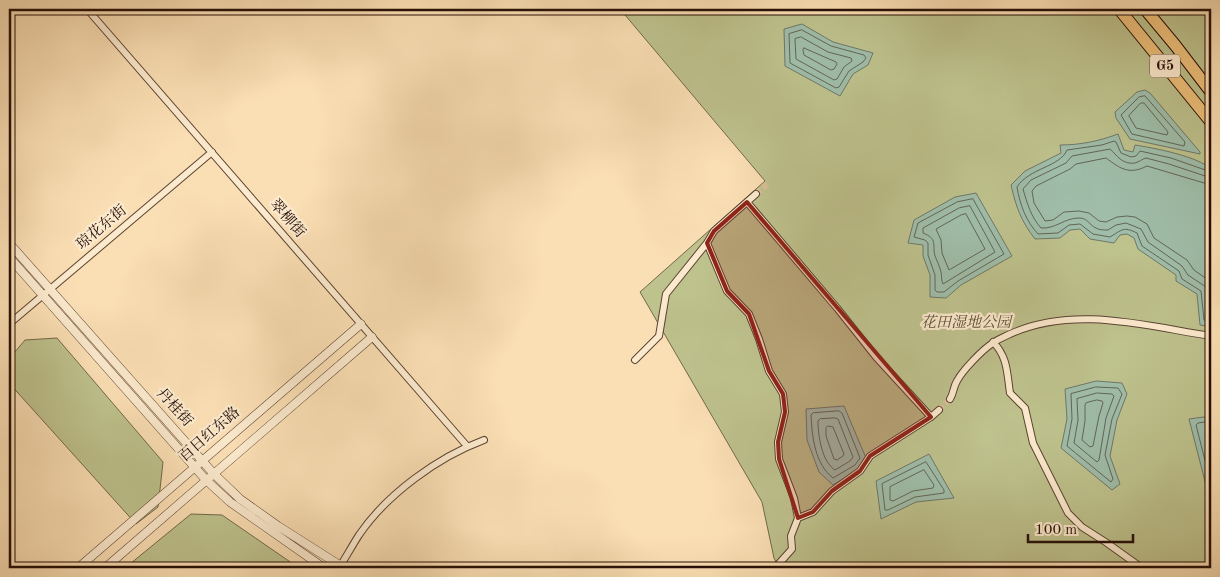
<svg xmlns="http://www.w3.org/2000/svg" width="1220" height="577" font-family="'Old Standard TT','Noto Serif SC',serif">
	<rect width="100%" height="100%" fill="#fbdfb4"/>
	<filter id="stains"><feTurbulence type="fractalNoise" baseFrequency=".004" numOctaves="4"/><feColorMatrix values="0 0 0 0 .2 0 0 0 0 .09 0 0 0 0 .02 0 0 0 .5 -.17"/></filter>
	<radialGradient id="worn" r=".72"><stop offset=".6" stop-color="#630" stop-opacity="0"/><stop offset="1" stop-color="#630" stop-opacity=".3"/></radialGradient>
	<path fill="#bec28d" stroke="#72684a" d="M620,9h591v559h-432l-5,-10 -12,-56 -122,-210 125,-111z
		M57,338l106,124 -5,45 -22,17 -127,-141v-24l16,-19z
		M191,514l31,1 77,53h-174z"/>
	<path fill="#9fbda9" stroke="#6f7768" d="M802,24l31,18 40,11 -5,12 -15,9 -13,22 -55,-30 -1,-37z
		M1145,90l5,3 50,59v2l-70,-15 -14,-21 -1,-6 22,-20z
		M1118,134l6,16 9,2 2,-7c19,3 62,11 76,24v158l-11,-2 -3,-31 -21,-13v-6l-38,-26 -4,-11 -7,-4 -7,1 -6,8 -24,-4 -10,-10 -10,1 -10,8 -25,1c-14,-18 -19,-32 -24,-54l14,-14 36,-18 -1,-8c21,0 39,-4 58,-11z
		M976,193l36,63 -51,29 -15,13 -16,-1v-22l-7,-19v-11l-15,-2 6,-23 41,-23z
		M1096,381l26,2 5,11 -10,26 -7,36 10,28 -8,6 -51,-42 6,-29 -2,-30z
		M844,406l22,52 -7,11 -26,16 -14,-13 -12,-32 -1,-31z
		M1211,416v77h-3l-19,-74z
		M929,454l25,44 -38,4 -35,17 -5,-38z"/>
	<g fill="none" stroke-linecap="round" stroke-linejoin="round">
		<path stroke="#626658" stroke-width="1" d="M802,30l29,16 33,9 2,3 -3,4 -14,9 -10,16 -3,1 -46,-25 -1,-29z
			M801,37l27,15 23,6 1,3 -8,6 -7,12 -3,1 -38,-21 -1,-20z
			M804,48l32,14 1,2 -3,5 -3,1 -27,-15 -1,-5z
			M1145,96l40,46 -1,4 -52,-12 -11,-19 18,-18z
			M1141,103h3l24,29 -1,3 -31,-7 -7,-12z
			M1211,172l-40,-14 -31,-7 -4,5 -5,1 -10,-4 -5,-11 -2,-1 -12,4 -35,5c-7,17 -38,18 -50,37 3,18 9,34 21,47l20,-1 11,-8 11,-1 13,10 17,3c12,-7 13,-11 27,-4l5,13 37,25 3,8 19,12 3,29 7,2
			M1211,178l-42,-14 -23,-6c-4,1 -7,4 -11,5 -13,2 -18,-8 -25,-14l-38,7 -6,7 -35,17 -8,9c4,14 8,28 18,39 15,1 23,-10 38,-10 9,0 10,7 17,10 3,2 8,2 12,2l8,-5 10,-2 15,6 7,13 34,24 6,9 18,12 2,5 3,24
			M1211,185l-64,-19c-18,9 -26,3 -41,-8l-30,6 -6,5 -34,17 -4,5 2,12 11,18 8,-1 11,-8 15,-1 10,2 10,8 7,1 11,-5 10,-1 8,1 12,7 7,14 33,22 7,10 17,12
			M973,199l31,55 -46,27 -14,11h-7l-2,-2v-15l-7,-20v-12l-3,-3 -11,-3 4,-14 39,-21z
			M970,206l25,46 -52,32c-2,-4 -1,-7 -2,-12 -1,-5 -4,-11 -6,-16 -3,-12 3,-17 -12,-23v-5l36,-20z
			M966,214l19,35 -36,21 -7,-17 -1,-13 -5,-11 25,-14z
			M1096,387l22,1 4,6 -10,25 -7,36 8,24 -2,3 -44,-36 5,-27 -1,-25z
			M1097,393l15,1 2,2 -8,22 -7,42 -2,2 -23,-19 4,-23 -1,-21z
			M1097,400l5,1 1,2 -4,13 -6,30 -3,1 -8,-7 3,-19v-16l1,-2z
			M839,411l3,2 18,45 -5,7 -22,13c-18,-14 -21,-41 -22,-63l2,-2z
			M835,418l3,1 15,38 -3,4 -15,9c-13,-8 -17,-34 -17,-49l2,-2z
			M1211,421l-13,2 -2,2 15,59
			M828,426l5,1 11,27 -1,2 -6,4 -3,-1 -8,-23v-8z
			M926,462l18,28v3l-29,4 -27,13h-3l-3,-26z
			M924,470l10,15 -1,3 -20,3 -20,10 -3,-1v-13z"/>
		<path stroke="#dbc09a" stroke-width="6" stroke-dasharray="6 3" stroke-linecap="butt" d="M756,194l11,-10
			M939,410l11,-11"/>
		<defs>
			<path id="minor" d="M87,9l380,437
				M756,194l-42,37 -7,12 20,48 22,23 10,25 10,32 14,23 2,18 -7,30 1,17 15,39 4,20 -7,18 1,13 -17,19
				M747,202l90,106 39,49 55,60 8,-7
				M9,324l203,-172
				M993,342c15,15 14,32 17,51l15,15 8,35 35,70 14,14 25,16 35,25
				M635,360l24,-24 7,-42 41,-51
				M950,399c4,-6 3,-12 7,-18 5,-10 26,-32 36,-38 5,-4 11,-6 17,-9 64,-29 135,-8 201,2
				M798,518l15,-6 19,-21 28,-20 10,-15 61,-39
				M339,568c7,-11 13,-22 20,-33 28,-41 79,-78 125,-95"/>
			<path id="tertiary" d="M9,243l204,230 27,26 38,27 63,40
				M9,257l197,223 24,22 94,66
				M78,568l283,-244
				M105,568l267,-231"/>
			<path id="motorway" d="M1119,9l92,113
				M1145,9l30,36 36,47"/>
		</defs>
		<use href="#minor" stroke="#5b4332" stroke-width="8"/>
		<use href="#tertiary" stroke="#5b4332" stroke-width="9"/>
		<use href="#motorway" stroke="#260f07" stroke-width="13"/>
		<use href="#minor" stroke="#fceace" stroke-width="6"/>
		<use href="#tertiary" stroke="#fceace" stroke-width="8"/>
		<use href="#motorway" stroke="#eec07a" stroke-width="11"/>
	</g>
	<path fill="#8f2418" fill-opacity="0.2" stroke="#8f2418" stroke-width="4" stroke-linejoin="round" d="M747,202l184,215 -61,39 -10,15 -28,20 -19,21 -15,6 -19,-59 -1,-17 7,-30 -2,-18 -14,-23 -20,-57 -22,-23 -20,-48 7,-12z"/>
	<g text-anchor="middle" dominant-baseline="central" stroke-width="4.5" stroke-linejoin="round" paint-order="stroke">
		<rect fill="#fceace" stroke="#665143" stroke-width="1" x="1150" y="54.5" width="30" height="23" rx="4"/>
		<g font-size="14" font-weight="bold" fill="#260f07">
			<text x="1165" y="66">G5</text>
		</g>
		<g font-size="15" fill="#260f07" stroke="#fceace">
			<text transform="translate(287 219) rotate(49)">翠柳街</text>
			<text transform="translate(102 228) rotate(-40)">琼花东街</text>
			<text transform="translate(174 408) rotate(48)">丹桂街</text>
			<text transform="translate(210 435) rotate(-41)">百日红东路</text>
		</g>
		<g font-size="15" font-style="italic" fill="#5b4e36" stroke="#fceace">
			<text x="966" y="323">花田湿地公园</text>
		</g>
	</g>
	<rect width="1220" height="577" fill="none" stroke="#fbdfb4" stroke-width="30"/>
	<rect x="10" y="10" width="1200" height="557" fill="none" stroke="#260f07" stroke-width="2.5"/>
	<rect x="15" y="15" width="1190" height="547" fill="none" stroke="#260f07"/>
	<path d="M1028 534v8h105v-8" fill="none" stroke="#260f07" stroke-width="2.5"/>
	<text x="1035" y="534" font-size="15" fill="#260f07" stroke="#fceace" stroke-width="4" paint-order="stroke">100 m</text>
	<rect width="100%" height="100%" filter="url(#stains)"/>
	<rect width="100%" height="100%" fill="url(#worn)"/>
</svg>
